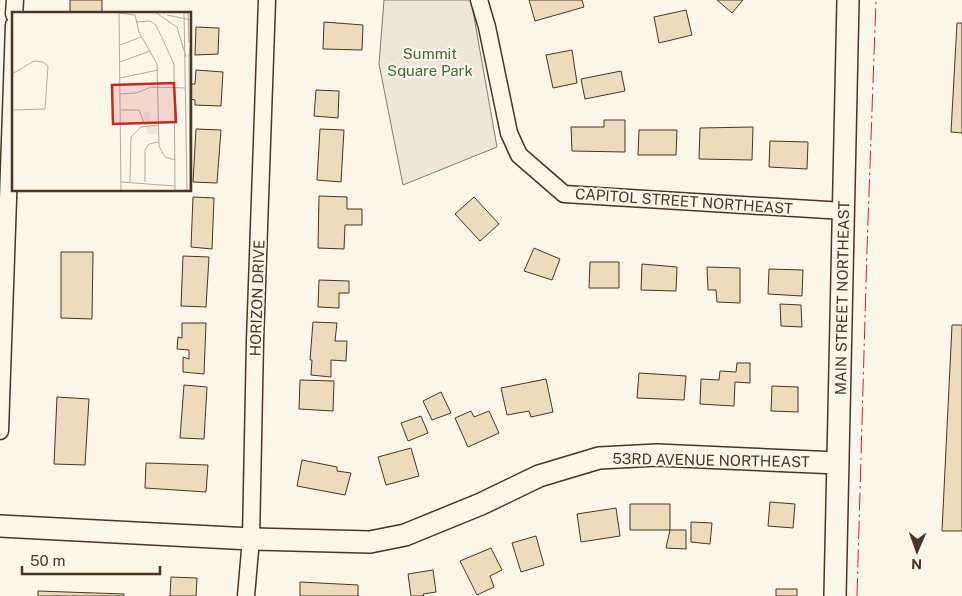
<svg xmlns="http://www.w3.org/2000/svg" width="962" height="596" font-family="'Public Sans',sans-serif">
	<rect width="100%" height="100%" fill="#fbf6e9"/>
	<path fill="#ede6d9" stroke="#887966" d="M384,0h87l26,147 -94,38 -24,-121z"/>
	<path fill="#ecdcbc" stroke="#4a3520" d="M70,0h32v14h-32z
		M529,0h53l2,7 -49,14z
		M717,0h26l-11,13z
		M686,10l6,25 -33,8 -5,-26z
		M324,22l39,3 -1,25 -39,-1z
		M957,23h5v110l-11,-1z
		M196,27l23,1 -1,26 -23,1z
		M572,50l5,33 -24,5 -7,-33z
		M196,70l27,2 -2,34 -26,-1v-5l-5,-1v-15h5z
		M621,71l4,20 -40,8 -4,-20z
		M316,90l23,1 -1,27 -24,-2z
		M604,120h21v32l-53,-1 -1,-24h33z
		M753,127l-1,33 -53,-1 1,-31z
		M196,129l25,1 -4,53 -24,-1z
		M320,129l24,1 -3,52 -24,-2z
		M639,130h38l-1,25h-38z
		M770,141l38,1 -1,27 -38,-2z
		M319,196l28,1v12h15v16h-17l-1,24 -26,-1z
		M193,197l21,1 -2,51 -21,-2z
		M474,197l25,27 -19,17 -25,-27z
		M534,248l26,11 -8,21 -28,-9z
		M61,252h32l-1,67 -31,-1z
		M183,256l26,1 -3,50 -25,-1z
		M590,262h29v26h-30z
		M642,264l35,3 -1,24 -35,-1z
		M707,267l33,1v35l-23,-1 -1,-12h-8z
		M769,269l34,1 -1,26 -34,-2z
		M319,280l30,1v12h-10v15l-21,-1z
		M780,304l21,1 1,22 -21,-1z
		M313,322l24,1 -2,18h12l-1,20 -15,-1v17l-20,-2 1,-15h-2z
		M182,323h24l-2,51 -21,-2v-15l6,2v-9l-12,-1 1,-12 4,1z
		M952,325h10v206h-20z
		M737,363h13v20l-15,-1 -1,24 -34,-2 1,-25 18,1 1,-9 16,1z
		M639,373l47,3 -2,24 -47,-2z
		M546,379l7,33 -22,5 -2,-6 -22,4 -6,-27z
		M300,380l34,1 -1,30 -34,-2z
		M184,385l23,2 -3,52 -24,-1z
		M772,386l26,1v25l-27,-1z
		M441,392l10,21 -19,7 -9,-19z
		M57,397l32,2 -4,66 -31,-1z
		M471,411l3,6 15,-6 10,22 -31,14 -13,-29z
		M421,416l7,17 -20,8 -7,-18z
		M411,448l8,28 -33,9 -8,-28z
		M302,460l35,7v4l14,2 -6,22 -48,-9z
		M146,463l62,2 -2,27 -61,-4z
		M770,502l25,2 -2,24 -25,-2z
		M630,504h40v26h-40z
		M616,508l4,28 -39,6 -4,-28z
		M691,522l21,1 -2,21 -19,-2z
		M670,530h16v19l-20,-1z
		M536,536l8,29 -23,7 -9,-29z
		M491,548l11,22 -12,6 4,11 -17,8 -17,-34z
		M433,570l3,22 -13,2 1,2h-13l-3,-22z
		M171,577l26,1 -1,18h-26z
		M300,582l58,3v11h-58z
		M776,589h21v7h-21z
		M38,591l86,3v2h-86z"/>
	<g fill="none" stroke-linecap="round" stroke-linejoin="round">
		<defs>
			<path id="minor" d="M479,0l8,27 22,106 10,22 45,39 280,17
				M14,14l1,-14
				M0,431l14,-406
				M246,596l5,-57 4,-198 12,-341"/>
			<path id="tertiary" d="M0,526l251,13 119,3 35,-7 76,-31 58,-28 60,-18 58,-3 181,8
				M835,596l13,-596"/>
		</defs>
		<use href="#minor" stroke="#4a3520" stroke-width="19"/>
		<use href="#tertiary" stroke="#4a3520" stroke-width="24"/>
		<use href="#minor" stroke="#fbf6e9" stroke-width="16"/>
		<use href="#tertiary" stroke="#fbf6e9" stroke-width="21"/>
		<path stroke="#c62828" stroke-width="1" stroke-dasharray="18 4 2.5 4" stroke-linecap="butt" d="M857,596l10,-347 9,-249"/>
	</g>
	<g text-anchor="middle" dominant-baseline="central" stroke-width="4" stroke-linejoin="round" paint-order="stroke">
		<g font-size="15" fill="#436837" stroke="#fbf6e9">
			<text x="430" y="53">Summit<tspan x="430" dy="17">Square Park</tspan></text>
		</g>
		<g font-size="15" fill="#4a3520" stroke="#fbf6e9">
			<text transform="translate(684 201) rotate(4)">CAPITOL STREET NORTHEAST</text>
			<text transform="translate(257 298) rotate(-88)">HORIZON DRIVE</text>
			<text transform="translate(842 298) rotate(-89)">MAIN STREET NORTHEAST</text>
			<text transform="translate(711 460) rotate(1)">53RD AVENUE NORTHEAST</text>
		</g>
	</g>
	<g transform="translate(12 12)">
		<rect width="179" height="179" fill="#fbf6e9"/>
		<path d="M137,99l2,15h6l1,8h-10l-5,-21z" fill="#ede6d9"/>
		<path fill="none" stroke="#b4a999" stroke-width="1" d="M107,0l2,179M143,0l22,15 9,30M172,0l3,179M176,0l1,31M107,1l16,2 4,17 18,32 2,82 6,11 10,3M155,3l24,5M124,10l14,-1 6,4 18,39 1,127M108,33l21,-8M177,43l1,136M177,44l2,-15M108,50l30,-11M0,62l22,-13 9,1 5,4 -3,43 -33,1M108,66l38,-8M108,82l16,-1 15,-6 34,1M109,98h18l6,15M109,170l54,4M118,170l1,-45 10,-10 17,-2M133,170v-32l4,-6 9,-2"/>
		<path fill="#c62828" fill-opacity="0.15" stroke="#c62828" stroke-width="2.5" d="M162,71l2,39 -63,2 -1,-39z"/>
		<rect width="179" height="179" fill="none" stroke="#4a3520" stroke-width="2.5"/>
	</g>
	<g transform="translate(917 551) rotate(182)" stroke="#fbf6e9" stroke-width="4" paint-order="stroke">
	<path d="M0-4L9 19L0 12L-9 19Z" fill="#4a3520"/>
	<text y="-8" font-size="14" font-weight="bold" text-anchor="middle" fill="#4a3520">N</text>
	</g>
	<path d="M22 566v8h138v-8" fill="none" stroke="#4a3520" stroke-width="2.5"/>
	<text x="30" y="566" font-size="15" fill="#4a3520" stroke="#fbf6e9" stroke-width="4" paint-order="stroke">50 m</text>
</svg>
